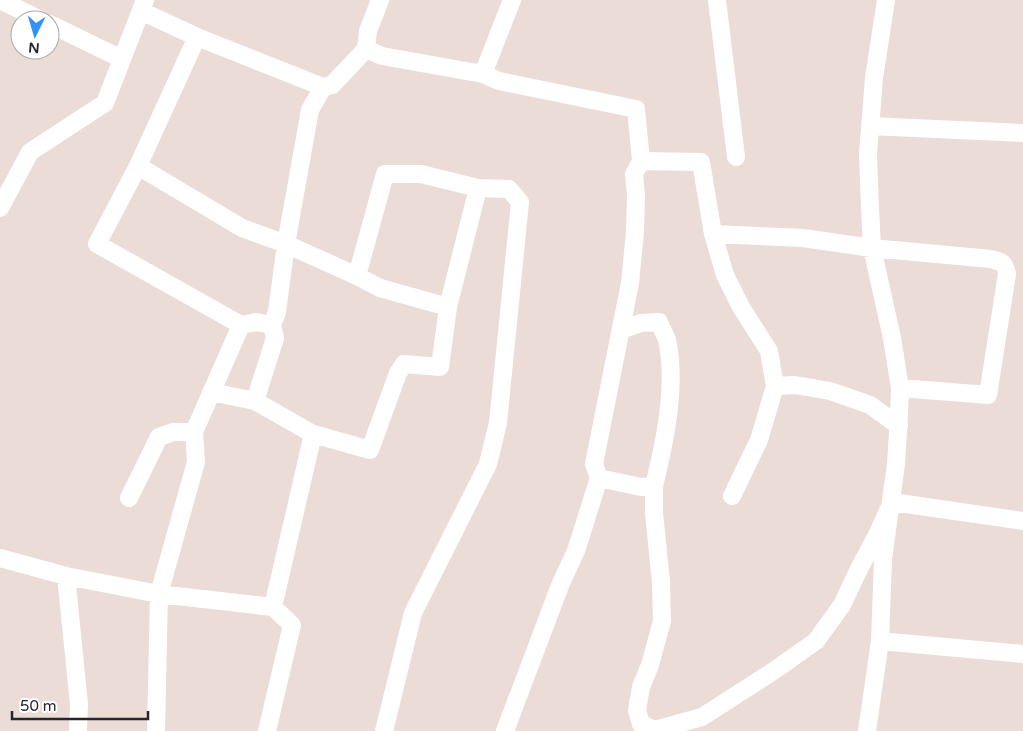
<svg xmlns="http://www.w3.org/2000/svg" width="1023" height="731" font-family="'Varela Round',sans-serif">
	<rect width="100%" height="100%" fill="#ebdcd7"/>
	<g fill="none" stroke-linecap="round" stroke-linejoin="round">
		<path stroke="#fff" stroke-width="18" d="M0,0l41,20
			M717,0l19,157
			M141,11l56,26 126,50 9,-2 34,-36 2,-18 12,-31
			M50,24l72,35
			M197,37l-59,129 -41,78 144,81 15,-3 16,3
			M366,49l16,7 101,18 16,7 137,28 5,52
			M483,74l29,-74
			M870,126l153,7
			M138,166l104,62 44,16 71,32 23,12 68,19
			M0,208l30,-56 75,-49 40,-103
			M713,234l90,4 69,10 119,11c10,3 14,3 16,15l-19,121 -88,-7
			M357,276l28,-102h36l57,14 31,1 11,13 -22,221 -10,41 -75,149 -29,118
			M621,330l20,-7 18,-1c2,6 6,12 8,18 10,45 -2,101 -13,146l-13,1 -42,-9 -5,-14 36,-181 5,-51 1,-37 -2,-21 7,-13 60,1 12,72 12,41 16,32 28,44 6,35 20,-1 35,6 40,14 29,21
			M211,392l44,9 58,33 57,16 28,-77 6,-9 36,3 8,-60 30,-119
			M255,401l20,-63 -3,-13 5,-13 9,-68 24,-134 13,-23
			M654,486v27l7,69 1,39 -12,44 -9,22 -4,23 4,14 14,6 47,-13 73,-47 41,-29 26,-36 17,-36 19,-36 14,-31 131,19
			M732,496l27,-56 16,-54
			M129,498l30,-61 14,-5h21
			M0,558l66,18 93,18 114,13 19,18 -25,106
			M66,576l13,128 -1,27
			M273,607l40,-173
			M880,641l143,13
			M156,731l3,-137 37,-132 -2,-30 47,-107
			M505,731l56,-148 15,-32 23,-73
			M867,731l13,-90 3,-82 13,-95 3,-48 1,-28 -8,-50 -20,-90 -2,-40 -2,-54 6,-76 12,-78"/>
	</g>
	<g transform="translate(35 35) rotate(185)"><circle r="24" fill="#ffffff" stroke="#a9a9a9"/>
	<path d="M0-4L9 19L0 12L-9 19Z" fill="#2f92ff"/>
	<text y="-8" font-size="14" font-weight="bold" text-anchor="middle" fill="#272727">N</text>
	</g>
	<path d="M12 711v8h136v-8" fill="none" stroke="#272727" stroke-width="2.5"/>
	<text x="20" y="711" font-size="15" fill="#272727" stroke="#ffffff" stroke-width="4" paint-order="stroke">50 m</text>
</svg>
